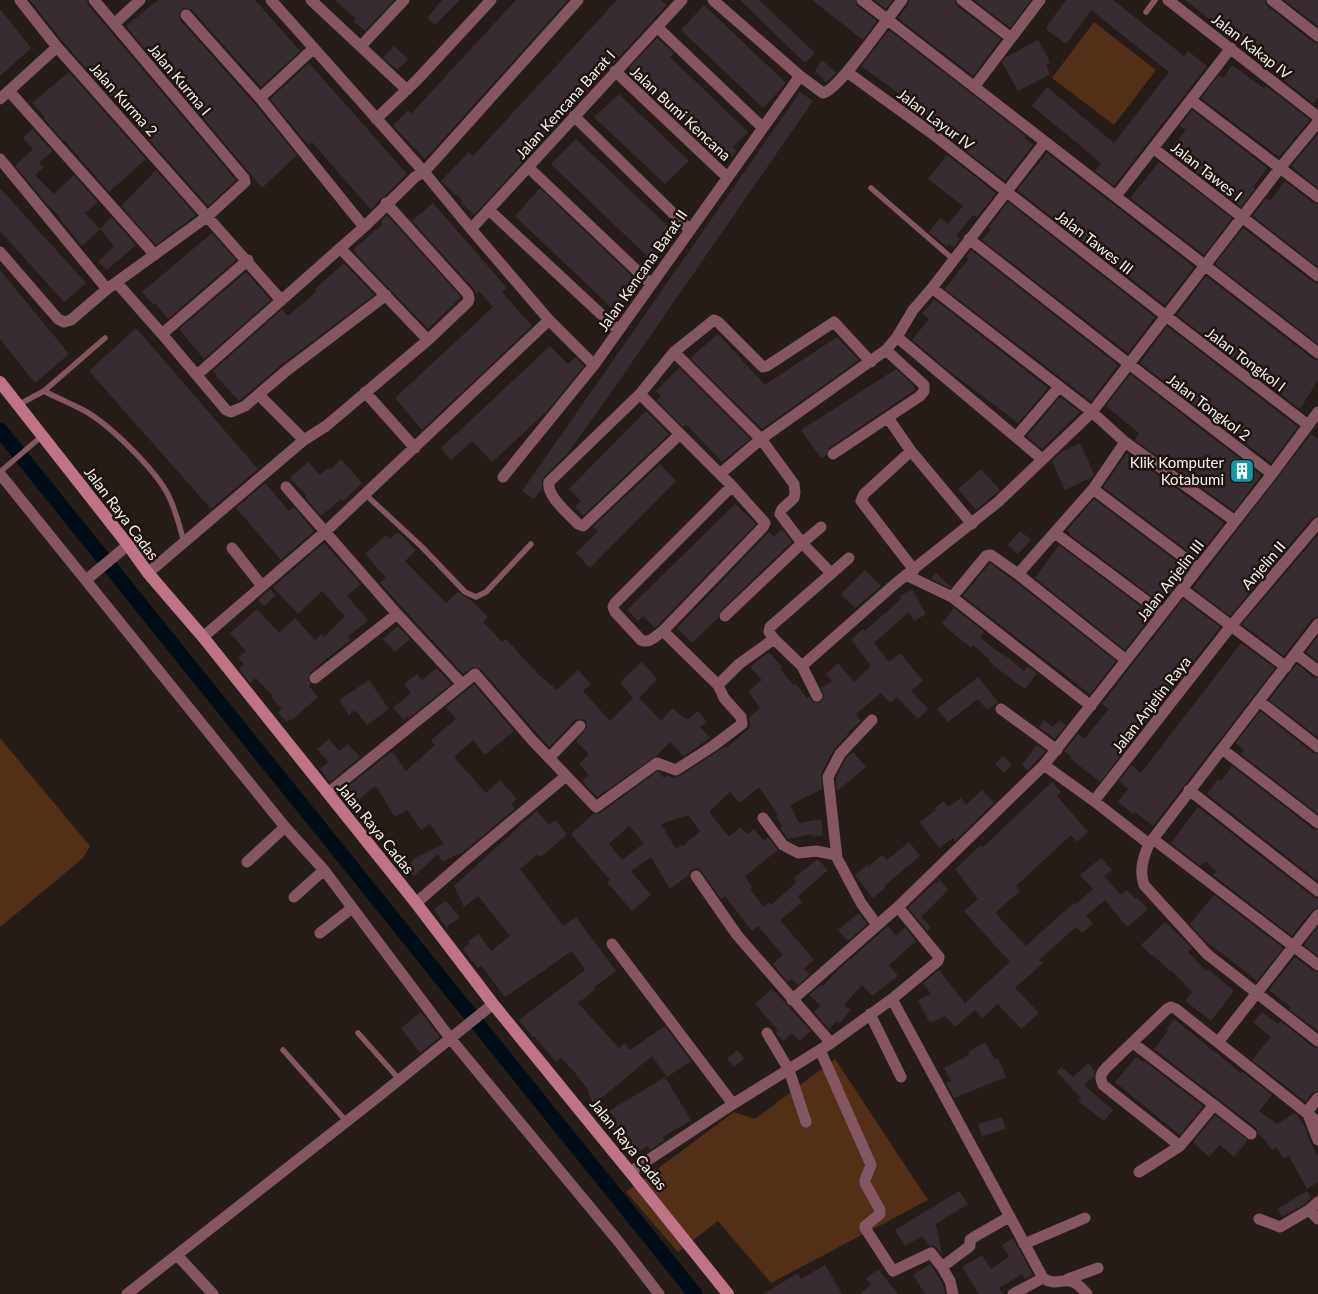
<svg xmlns="http://www.w3.org/2000/svg" width="1318" height="1294" font-family="Lato,sans-serif">
	<rect width="100%" height="100%" fill="#271d18"/>
	<path fill="#542f17" d="M1094,22l62,48 -42,55 -62,-47z
		M0,738l90,108 -7,12 -83,69z
		M835,1059l93,141 -157,83 -53,-62 -40,31 -52,-60 108,-80 21,7z"/>
	<g fill="none" stroke-linecap="round" stroke-linejoin="round">
		<path stroke="#000d17" stroke-width="15" d="M0,430l695,864"/>
	</g>
	<path fill="#372c31" fill-rule="evenodd" d="M30,0h57l1,5 148,175 -28,26 -145,-164z
		M158,0h97l45,51 -39,36 -69,-77 -8,-2 -5,5 1,7 74,83 43,52 -35,33 -136,-162z
		M335,0h59l-29,31 -11,-9 2,-3z
		M442,0h18l-25,25 -8,-7z
		M516,0h52l-143,159 -32,-33 15,-16 3,4z
		M617,0h44l6,5 -193,210 -13,-12 2,-2 -22,-20 28,-29 4,4z
		M740,0h19l56,53 -10,10z
		M812,0h43l2,6 20,15 -14,19z
		M874,0h19l-7,9z
		M909,0h46l2,6 44,33 -28,37 -75,-58 10,-13z
		M974,0h57l-21,28z
		M1066,0h47l71,56 4,-5 19,15 -93,120 -19,-15 6,-8 -69,-57 15,-19 67,56 55,-71 -78,-62 -25,34 -19,-14v-4z
		M1185,0h80l2,6 46,36 5,1v54l-5,6 -39,-30 3,-3 -18,-15 -1,2z
		M1284,0h34v26z
		M704,5l82,78 -23,25 -82,-78z
		M0,9l31,39 -31,28z
		M889,30l137,106 -2,2 9,7 -28,36 -49,-38 2,-3 -64,-50 -33,-24z
		M657,38l17,15 -4,4 78,75 -15,15 4,4 -9,9 -90,-86 -1,1 -8,-7z
		M1038,40l12,22 -4,3 3,6v4l-31,16 -16,-29 4,-5z
		M394,46l14,13 -11,11 -14,-12z
		M822,60l14,13 -10,9 -11,-11z
		M309,63l98,111 -22,22 -4,2 -10,12 -59,-68 -4,3 -38,-46z
		M1232,65l32,23 2,-2 44,34 -31,37 -78,-59 18,-23 4,3z
		M69,72l77,87 -37,33 -45,-52 -1,1 -20,-23 2,-1 -13,-14z
		M800,92l13,9 -212,306 -35,48 -22,22 -2,5v7l-8,10 -12,-8z
		M619,94l70,67 -24,23 -71,-67z
		M1192,110l75,58 -14,19 2,2 -14,18 -72,-56 17,-21 -6,-4z
		M32,129l20,22 -13,12 5,4 -9,8 19,19 20,-19 24,27 -13,11 15,16 -18,17 -22,-27 1,-1 -14,-14 -32,-38 18,-17 -10,-11z
		M1318,134v54l-24,-19 1,-1 -3,-3z
		M576,139l100,95 -25,26 -100,-96z
		M1047,153l147,114 -29,38 -148,-115z
		M947,155l49,38 -19,24 -4,-2 -17,21 4,3 -6,8 -5,-3 -2,3 -18,-15 11,-14 8,6 15,-18 -35,-27z
		M1159,162l73,56 -28,37 -74,-57z
		M156,170l40,45 -40,30 -35,-39z
		M1285,181l28,22 5,1v63l-65,-51 13,-18 4,3z
		M0,188l86,95 -22,19 -64,-71z
		M540,188l100,96 -25,27 -100,-95z
		M1008,202l147,115 -27,36 -146,-113 9,-11 -2,-2z
		M433,203l74,85 -5,4 30,34 -110,104 -27,-32 98,-91 -14,-16 -3,3 -2,-5 -62,-68z
		M387,215l74,82 -33,32 -73,-76 1,-1 -2,-3 29,-25 -2,-3z
		M111,217l25,28 -29,25 -9,-8 16,-16 -14,-17z
		M1243,228l70,54 5,1v61l-103,-80z
		M212,233l24,27 -68,59 -13,-16 -2,1 -11,-12z
		M971,250l147,115 -27,36 -146,-112 24,-31 -3,-2z
		M344,263l30,32 -93,70 -42,36 -23,-25 1,-1 -4,-4 69,-62 6,7 29,-25 -2,-2z
		M0,270l69,84 -34,29 -35,-44z
		M246,272l25,28 -67,59 -25,-30z
		M1206,276l107,83 5,1v20l-18,29 -123,-94z
		M934,299l114,89 -30,35 -70,-53 -36,-30 17,-21 -7,-5z
		M1167,326l131,101 -27,36 -131,-100z
		M136,328l122,141 -47,40 -122,-138z
		M718,334l47,51 72,-48 22,23 -97,69 -72,-71z
		M550,346l18,18 7,-7 9,9 -36,44 -56,52 -20,-21 -21,19 -10,-12z
		M679,368l71,71 -28,23 -36,-38 -3,3 -26,-27 4,-3 -5,-6z
		M896,369l16,15 3,6 -86,58 -3,7 -5,3 -20,-28z
		M1130,374l131,101 -27,36 -99,-71 4,-7 -33,-27z
		M1060,397l20,15 -38,37 -15,-13z
		M646,411l23,23 -86,82 -8,-9 6,-6 -12,-12z
		M1311,434l7,5v77l-6,2 -82,98 -37,-28z
		M1080,443l14,31 -2,3 -27,13 -13,-29 9,-9z
		M1127,453l97,70 -27,35 -94,-71z
		M341,459l21,24 -19,18 -2,-2 -20,17 -16,-19 1,-2 -16,-17 18,-16 12,13 8,-7 2,2z
		M660,464l16,17 -86,87 -14,-15 22,-22 -5,-4z
		M981,469l19,21 -24,20 -18,-21z
		M265,483l24,28 5,-4 20,24 -33,29 -45,-52z
		M1094,499l94,71 -27,33 -92,-69 1,-1 -3,-3z
		M735,504l21,20 -98,101 -3,3 -12,-12 -5,5 -11,-11z
		M782,529l10,13 -72,69 -2,7 -26,25 -15,-15 92,-96 5,5z
		M1020,531l11,9 -13,14 -10,-9z
		M398,532l18,18 -11,11 41,42 12,-11 13,8 17,17 -5,5 19,20 4,-3 32,35 19,16 21,-20 13,14 -8,7 27,30 23,-23 -13,-16 22,-20 15,17 -18,19 22,23 11,-13 15,12 11,-9 9,11 -7,5 10,11 -26,18 -14,-14 -14,14 -59,41 -15,-16 7,-6 -10,-11 10,-10 -13,-13 11,-13 -1,-7 -5,-2 -6,1 -26,27 -68,-78 -8,-2 -10,7 -83,-91 6,-5 -21,-24 21,-19 4,4z
		M1318,535v82l-6,2 -28,37 -42,-32z
		M324,543l37,41 -14,12 21,24 -20,17 3,3 -3,2 -38,30 -2,7 3,5 -2,2 9,11 -26,23 -1,-1 -4,3 -9,-9 4,-4 -11,-12 2,-1 -17,-18 -6,5 -11,-14 5,-5 -6,-6 8,-7 -16,-18 27,-24 22,24 16,-15 20,22 6,-6 3,3 21,-21 -23,-25 -24,23 -25,-27z
		M1059,545l93,70 -27,35 -90,-72z
		M990,563l31,23 95,75 -26,33 -127,-98z
		M865,570l16,16 -26,22 -14,-14z
		M936,573l15,14 -1,1 -19,-9z
		M270,589l6,6 -12,11 -6,-6z
		M912,589l14,25 -12,7 -5,-9 -35,31 15,19 11,-9 23,28 -12,10 17,18 -10,10 -21,-22 -7,6 -9,-10 -25,21 5,7 -13,11 1,1 -15,16 -13,25 1,15 -32,16 9,18 22,-4 2,16 -10,2 -1,-3 -24,5 -8,-11 2,-2 -6,-10 2,-1 -19,-28 -19,16 -10,-11 -21,20 20,25 11,-10 7,7 7,-5 10,12 4,-4 10,13 -33,26 7,11 -2,2 14,18 5,-5 2,3 26,-23 -3,-4 23,-19 11,11 -30,26 4,6 -22,18 34,40 -10,9 6,5 -12,11 -7,-6 -4,3 -14,-18 10,-9 -25,-29 -6,5 -27,-35 -4,3 -19,-27 -4,-4 -7,2 -2,5 -19,14 -19,-32 -20,14 20,24 -19,16 -25,-29 3,-2 -39,-46 22,-20 7,-1 58,-42 6,7 3,-3 6,3 7,-2 44,-29 2,1 25,-21 -2,-9 11,-10 -12,-17 14,-11 -12,-13 19,-15 13,15 -2,1 13,17 2,-2 12,15 2,-1 4,5 7,1 3,-3 1,-4 -3,-8 11,-7 -6,-7 12,-11 16,19 17,-16 -20,-27 12,-10 2,2 36,-32 -1,-3zM688,815l12,16 -17,15 -2,-1 -5,4 -15,-25zM629,826l15,17 -22,17 -13,-16z
		M1183,599l37,28 -120,155 -29,-23 1,-2 -8,-6 14,-17 6,5 25,-30 -7,-5z
		M954,608l30,24 -4,5 17,14 13,8 14,12 4,-5 9,7 -12,16 -32,-24 -4,-4 1,-1 -17,-15 -2,3 -29,-24z
		M398,626l12,13 -15,13 -12,-13z
		M1318,636v26l-12,-10z
		M1241,643l34,25 -122,158 -18,-14 -2,2 -15,-12 10,-13 -9,-8 12,-16 10,8z
		M1297,664l16,13 5,1v59l-49,-37z
		M437,668l14,16 -42,34 -1,-2 -4,4 -11,-12 18,-15 -7,-9 13,-10 5,6z
		M978,677l20,25 -11,8 -9,-11 -30,23 -11,-13z
		M369,680l20,29 -22,16 -12,-15 -6,5 -10,-15z
		M474,684l40,47 -29,24 -12,-15 -19,17 32,36 14,-13 17,19 -6,5 4,5 -52,43 -21,10 -4,-8 -24,22 -8,-9 8,-7 -1,-1 31,-15 -14,-20 -9,6 -14,-20 -12,7 -18,-30 -1,1 -1,-2 -19,16 -11,-13 47,-38 14,20 29,-26 -4,-5 25,-21 -10,-12z
		M1260,711l53,42 5,1v60l-77,-60 3,-4 -8,-7z
		M1044,720l9,7 6,-7 7,5 -11,14 -16,-12z
		M329,739l10,12 9,-7 12,13 -30,25 -10,-13 8,-7 -11,-13z
		M1037,745l9,6 -18,19 -6,-5z
		M853,752l13,15 -29,24 -1,-13 10,-20z
		M1003,756l9,9 -8,8 -9,-9z
		M1232,766l81,63 5,1v51l-111,-87 11,-15 3,2z
		M1052,782l9,10 -4,4 31,36 -11,10 -6,-7 -55,51 4,5 -24,21 3,5 27,29 35,-32 14,-11 1,1 17,-15 -13,-14 21,-17 11,12 -8,6 17,19 6,-5 8,9 2,-2 11,13 -21,17 -22,-27 -19,16 7,8 -11,9 -6,-6 -37,33 4,3 -28,25 24,25 -18,16 -23,-25 -16,14 -7,-8 -20,17 -10,-11 -15,7 -12,-23 13,-6 -8,-11 16,-13 26,33 45,-41 -46,-51 14,-12 -23,-30 25,-23 3,1z
		M982,790l12,13 -39,38 -2,-3 -14,10 -19,-26 16,-12 -2,-1 10,-8 4,6 13,-9 5,7z
		M1198,807l115,90 5,2v9l-6,2 -20,26 -79,-61 3,-3 -10,-11 -6,5 -29,-23z
		M537,811l12,14 6,-5 12,14 -20,18 -7,5 -2,-3 -18,15 43,57 13,-9 40,54 -22,16 2,2 -18,14 41,45 5,-5 6,7 35,-24 26,35 -24,16 -15,-21 -59,49 -6,-17 -11,-13h1l-16,-17 -5,4 -22,-26 -1,1 -14,-17 66,-50 -13,-19 -67,46 -24,-32 -3,3 -15,-19 7,-6 -2,-2 11,-7 12,17 19,-15 -32,-40 -14,11 -10,-21 69,-63 -3,2z
		M909,842l11,14 -36,30 2,1 -13,11 -18,-23 12,-10 1,2 14,-12 5,5z
		M940,880l8,10 -27,27 10,10 -4,4 -19,-23 26,-25 1,1z
		M1214,895l69,53 -26,33 -55,-43 -12,-14z
		M446,901l14,17 -14,9 -12,-18z
		M859,913l8,11 -19,17 -10,-11z
		M1165,922l27,26 -4,4 18,19 2,-2 26,22 -23,30 -26,-20 7,-9 -21,-22 -1,1 -17,-16 -1,1 -11,-11z
		M888,926l8,10 9,-9 11,14 -27,24 9,11 -26,20 -10,-11 -18,20 7,5 -12,14 -2,-3 -8,8 -15,-17 7,-6 -12,-11 12,-10 2,1 14,-15z
		M1318,927v29l-14,-11z
		M1295,957l18,14 5,1v59l-29,-22 2,-2 -22,-17z
		M772,989l39,42 -12,10 -7,-8 -9,8 -8,-9 3,-2 -23,-26z
		M421,1012l19,25 -20,16 -19,-25z
		M1262,1012l16,12 2,-3 33,26 5,1v43l-6,2 -6,9 -54,-42 19,-23 -18,-15z
		M1174,1019l67,54 2,-1 29,23 -13,16 18,13 17,-11 3,2 8,12 5,15 8,14v26l-11,7 -18,-33 -5,3 -8,-12 -4,3 -7,-10 -7,-6 -2,-6 -102,-79 14,-18 -2,-2z
		M985,1042l10,18 3,-2 8,19 -52,21 -8,-15 5,-2 -7,-13 25,-13 -1,-3z
		M737,1050l7,8 -10,9 -7,-8z
		M1136,1057l7,5 1,-1 59,45 -23,29 -65,-53z
		M1088,1063l7,8 -1,5 -10,9 29,25 -9,11 -26,-20 3,-3 -24,-26 4,-5 12,10z
		M665,1077l26,43 -28,17 2,3 -15,10 -2,-4 -19,12 -9,-14 4,-3 -14,-15 7,-6 -8,-9z
		M1215,1115l33,25 -14,17 -14,-12 -11,12 -16,-15z
		M1002,1117l4,12 -24,7 -4,-12z
		M959,1191l9,13 -32,20 6,31 -7,-9h-6l-7,-10 -17,10 -10,-16z
		M1307,1191l4,7 -6,6 -23,13 -5,-8z
		M1013,1238l20,37 -8,4 -3,-5 -23,14 4,6h-24l-17,-27 20,-12 9,14 18,-12 -7,-12z
		M930,1264l13,20 2,10h-20l-12,-19z
		M825,1265l17,29h-79l35,-21 3,6z
		M878,1269l20,25h-39l12,-9 -5,-6z"/>
	<g fill="none" stroke-linecap="round" stroke-linejoin="round">
		<path stroke="#845661" stroke-width="5.5" d="M1146,12l9,-12
			M871,188l83,72
			M44,391l61,-53
			M18,405l26,-14c13,7 28,13 41,20 25,14 67,56 81,80 9,15 13,34 18,51
			M0,472l42,-36
			M365,494l56,52 44,46 11,5 10,-5 45,-48
			M358,1033l41,46
			M283,1050l64,72"/>
		<path stroke="#845661" stroke-width="11" d="M20,0l37,47 224,253
			M271,0l153,172 47,57 78,91 45,45
			M311,0l96,90
			M713,0l87,76 23,17c15,-2 66,-77 79,-93
			M862,0l456,353
			M962,0l49,38
			M1168,0l150,117
			M1272,0l46,36
			M186,15l74,83 104,129
			M114,24l26,-24
			M657,27l105,100
			M361,46l43,-46
			M615,71l112,106
			M847,72l83,60 236,184 142,109
			M974,87l66,-87
			M9,91l146,164
			M260,98l54,-50
			M0,99l57,-52
			M1191,100l127,97
			M574,116l116,114
			M376,119l41,-39 74,-80
			M1153,148l165,128
			M0,159l107,130
			M528,167l123,117
			M1116,196l115,-148
			M489,210l129,120
			M471,229l211,-229
			M969,239l160,125 143,110
			M340,248l88,92
			M0,252l58,67 6,3 7,-2 36,-31 101,-73 37,-34 -1,-4 -150,-178
			M117,283l45,51 64,76 5,2 14,-6 41,-35 100,-76
			M932,288l160,124 33,30 110,79
			M162,334l86,-74
			M897,337l145,122
			M674,352l87,87 33,45 1,9 -1,5 -12,11 -2,5 22,29 -77,73
			M197,375l167,-148 51,-50 9,-5 154,-172
			M365,392l50,56
			M640,394l92,92 33,37 -2,4 -100,104c-7,5 -14,13 -22,9l-26,-28 -2,-5 2,-4 117,-117
			M259,395l45,45 22,-14 102,-86 40,-38 1,-3 -1,-5 -82,-91
			M888,418l23,33 61,73
			M679,435l-96,91 -5,-2c-9,-10 -32,-28 -29,-42l91,-88 34,-42 40,-32 4,2 45,45 4,-1 67,-44 37,40
			M1016,437l43,-50
			M911,451l-47,43 -3,7 53,69
			M833,454l87,-58 4,-5v-6l-38,-35
			M0,474l285,353 39,43 126,168 168,203 41,53
			M720,474l41,-35 125,-89 11,-13 16,-27 19,-22 113,-146
			M503,477l91,-112 206,-289
			M286,487l111,127 65,70
			M1093,489l105,79
			M821,527l-19,16 29,30
			M1055,533l107,80
			M232,548l30,38
			M849,558l-79,69 -1,5 5,7 28,27 94,-83 102,-81 94,-90 188,-244 38,-46
			M148,573l156,-133
			M1018,574l75,-85 32,-47
			M906,575l46,22 139,109
			M86,580l42,-35
			M1182,589l104,78
			M952,597l34,-41 5,-1 27,19 108,86
			M1318,624l-169,220c-6,14 -10,27 -5,41l63,69 111,87
			M203,637l122,-105 224,-212
			M1296,654l22,17
			M802,666l15,30
			M315,678l82,-64
			M718,685l21,-21 35,-25
			M1259,701l59,46
			M1001,709l56,41
			M872,720l-32,34 -12,23 9,81 24,45 16,22
			M1222,749l96,74
			M549,758l31,-32
			M1044,765l50,36 55,43
			M1189,790l129,101
			M328,793l147,-119 57,66 64,67 61,-44 19,7 37,-24 29,-22 -1,-7 -17,-19 -6,-13 -55,-54
			M1094,801l137,-175 87,-103
			M763,818l20,27 15,8 18,-2 20,4
			M1153,839l165,126
			M247,862l38,-35
			M696,876l41,59 94,108
			M294,897l30,-27
			M416,903l53,-46 97,-81
			M320,933l32,-25
			M612,944l121,160
			M892,999l151,279c17,12 23,-10 44,16
			M792,1000l106,-93 146,-142 228,-291 46,-62
			M870,1014l31,63
			M767,1033l22,37 17,52
			M1219,1041l99,-126
			M1133,1043l81,62 -34,41 -41,26
			M820,1050l51,115 -6,15v3l15,27v4l-15,12v2l28,43 38,-18 11,14
			M1214,1105l37,29
			M1307,1112l11,-14
			M1308,1114l10,26
			M1180,1146l-77,-61c-4,-8 -2,-12 4,-18l60,-58 4,-2 5,2 142,113
			M630,1172l103,-68 98,-61 61,-44 46,-38 1,-4 -41,-50
			M1318,1202l-9,8 9,9
			M1259,1219l21,8 29,-17
			M1024,1244l61,-26
			M177,1255l36,39
			M1068,1279l30,-11
			M127,1294l252,-198 114,-92
			M953,1294l-3,-13 -8,-14 28,-21v-6l4,-3 35,-20
			M1013,1294l30,-16"/>
		<path stroke="#be7486" stroke-width="12" d="M0,382l128,163 20,28 55,64 213,266 77,101 137,168 98,122"/>
	</g>
	<defs>
		<symbol id="building-square" viewBox="-11 -11 22 22"><rect x="-9" y="-9" width="18" height="18" rx="4" fill="#0f9aa8" stroke="#1d140f"/><path d="M-4-6H4V6H1V3H-1V6H-4ZM-2.5-4.3h1.7v1.8h-1.7ZM.8-4.3h1.7v1.8H.8ZM-2.5-1h1.7V.8h-1.7ZM.8-1h1.7V.8H.8Z" fill="#fff"/></symbol>
	</defs>
	<g fill-rule="evenodd">
		<use href="#building-square" x="1228" y="457" width="28" height="28"/>
	</g>
	<g text-anchor="middle" dominant-baseline="central" stroke-width="5" stroke-linejoin="round" paint-order="stroke">
		<g font-size="15" fill="#f7f0ec" stroke="#1d140f">
			<text transform="translate(1252 46) rotate(38)">Jalan Kakap IV</text>
			<text transform="translate(180 79) rotate(50)">Jalan Kurma I</text>
			<text transform="translate(124 99) rotate(48)">Jalan Kurma 2</text>
			<text transform="translate(565 104) rotate(-48)">Jalan Kencana Barat I</text>
			<text transform="translate(681 113) rotate(43)">Jalan Bumi Kencana</text>
			<text transform="translate(936 119) rotate(37)">Jalan Layur IV</text>
			<text transform="translate(1207 171) rotate(38)">Jalan Tawes I</text>
			<text transform="translate(1095 242) rotate(38)">Jalan Tawes III</text>
			<text transform="translate(642 270) rotate(-55)">Jalan Kencana Barat II</text>
			<text transform="translate(1246 359) rotate(37)">Jalan Tongkol I</text>
			<text transform="translate(1209 407) rotate(37)">Jalan Tongkol 2</text>
			<text transform="translate(122 513) rotate(53)">Jalan Raya Cadas</text>
			<text transform="translate(1263 565) rotate(-49)">Anjelin II</text>
			<text transform="translate(1170 580) rotate(-52)">Jalan Anjelin III</text>
			<text transform="translate(1151 704) rotate(-52)">Jalan Anjelin Raya</text>
			<text transform="translate(376 828) rotate(51)">Jalan Raya Cadas</text>
			<text transform="translate(629 1144) rotate(51)">Jalan Raya Cadas</text>
		</g>
		<g font-size="15" fill="#f7f0ec" stroke="#1d140f" text-anchor="end">
			<text x="1224" y="462">Klik Komputer<tspan x="1224" dy="17">Kotabumi</tspan></text>
		</g>
	</g>
</svg>
